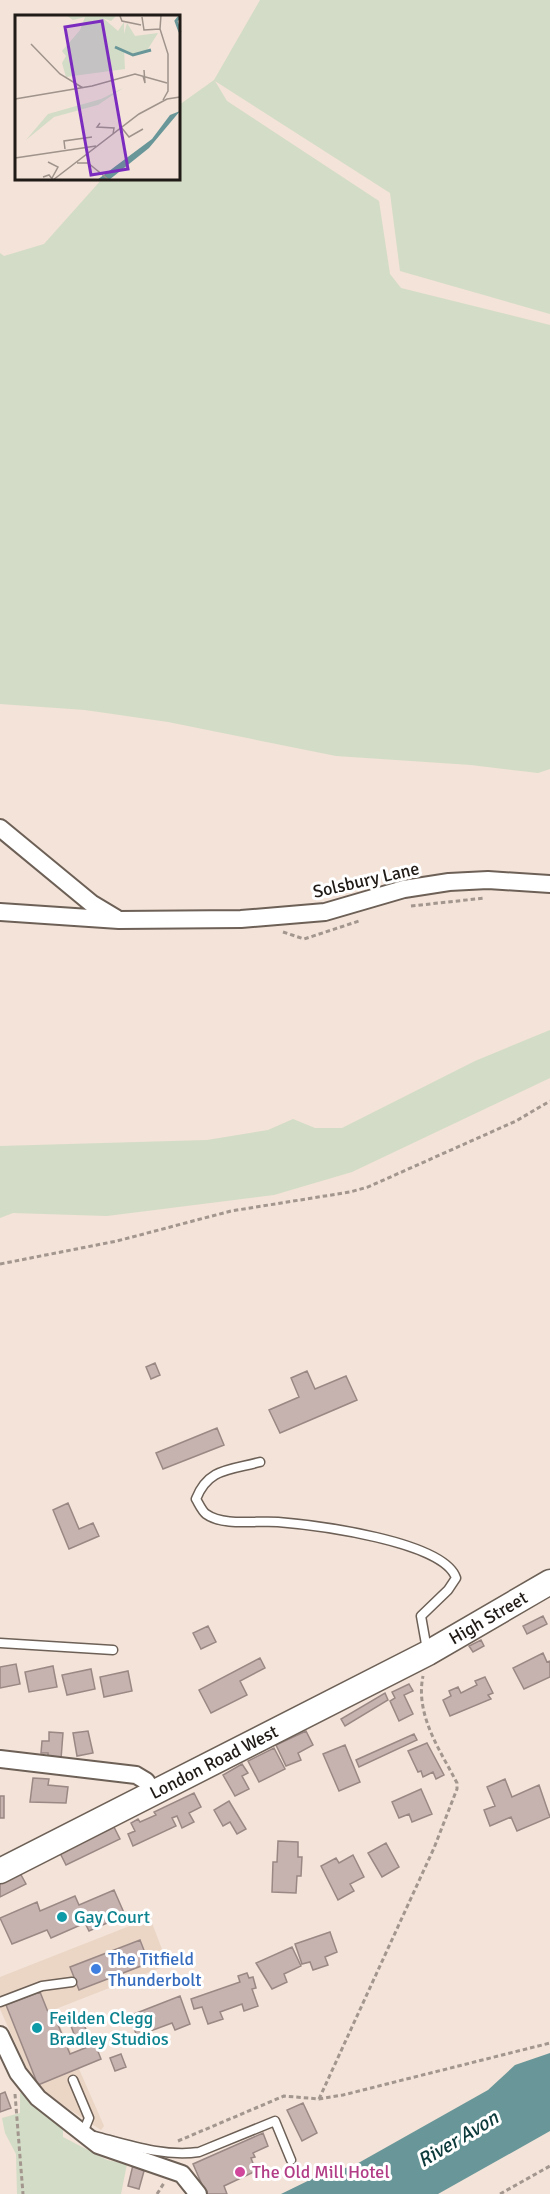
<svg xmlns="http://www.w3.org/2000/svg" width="550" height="2194" font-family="Signika,sans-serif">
	<rect width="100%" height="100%" fill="#f3e3d8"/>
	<path fill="#ebd5c5" d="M150,1918l18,47 -115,45 51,116 -3,4 -66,-43 -35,-78v-32z"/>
	<path fill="#d3dcc6" d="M260,0h290v314l-150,-43 -10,-78 -175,-112 12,20 152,100 11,73 11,14 149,37v444l-12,4 -67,-8 -135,-9 -168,-34 -83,-12 -85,-6v-451l4,3 40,-12 58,-65 76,-1 1,-73 35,-25z
		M550,1030v48l-198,94 -78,23 -167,21 -94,-3 -13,5v-72l207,-6 61,-10 25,-11 22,9h27l133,-67z
		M25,2090l38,31v16l44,23 20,4 -6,30h-104l-1,-40 -11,-21 -3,-15 18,-5v-20z"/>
	<path fill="#699698" d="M550,2053v78l-112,63h-157l41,-20 31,-8 135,-76 27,-25z"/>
	<path fill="#c6b2af" stroke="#9a8885" stroke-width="1.5" d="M155,1363l5,12 -9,4 -5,-12z
		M307,1371l8,18 31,-13 11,24 -77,33 -11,-23 30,-13 -8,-19z
		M217,1428l7,17 -61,24 -7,-16z
		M68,1503l11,26 14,-6 6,13 -30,13 -16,-39z
		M543,1616l4,8 -20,10 -4,-8z
		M208,1626l8,16 -15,7 -8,-16z
		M481,1640l3,6 -11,6 -4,-6z
		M543,1653l4,9 3,-1v16l-26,12 -11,-21z
		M260,1658l5,10 -25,13 7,14 -36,18 -12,-23z
		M16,1664l4,20 -20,4v-21z
		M53,1666l4,21 -28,5 -4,-20z
		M91,1669l4,20 -28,6 -5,-20z
		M128,1671l4,20 -28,6 -4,-20z
		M485,1677l8,16 -5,2 3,4 -41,17 -7,-16 8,-4 -2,-5 9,-4 3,6 16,-8 -2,-4z
		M409,1684l4,7 -9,4 9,19 -14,7 -9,-20 5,-3 -3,-6z
		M385,1693l3,7 -43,26 -4,-7z
		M88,1731l5,22 -16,3 -4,-23z
		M306,1731l7,14 -15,8 3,7 -15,6 -10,-21z
		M49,1732l14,1 -2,26 -13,-1v-5h-7l1,-12h7z
		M414,1734l3,6 -58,27 -3,-7z
		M427,1743l17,32 -8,4 -3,-7 -10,5 -2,-6 -3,1 -10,-21z
		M345,1745l15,37 -21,9 -16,-37z
		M274,1748l11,21 -26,13 -11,-21z
		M242,1764l6,9 -6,3 7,13 -14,7 -12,-21z
		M33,1778l16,1 -1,6 20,2 -2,16 -36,-1z
		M505,1779l7,18 27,-12 11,32 -33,14 -6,-14 -21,9 -6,-16 11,-4 -8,-19z
		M421,1789l11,25 -20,8 -3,-8 -10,4 -7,-16z
		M194,1793l7,14 -12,6 5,9 -12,6 -5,-12 -5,2 4,8 -43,20 -5,-12 7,-3 -4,-8 7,-4 2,3 16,-7 -2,-3z
		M0,1796h4v22h-4z
		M229,1801l17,28 -9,5 -7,-12 -7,4 -9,-16z
		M114,1827l6,12 -54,26 -6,-12z
		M278,1841l20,1v15h4l-1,19h-4l-1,17 -24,-1 1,-30h4z
		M386,1843l13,24 -17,10 -14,-24z
		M353,1855l11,22 -14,7 4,7 -16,9 -17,-34 15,-8 3,5z
		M20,1873l6,11 -26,13v-14z
		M114,1890l11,25 -36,16 -4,-8 -34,15 -4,-8 -35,14 -12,-26 37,-16 3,9 35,-15 4,9z
		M330,1932l7,20 -12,5 3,8 -15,5 -3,-8 -8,2 -7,-20z
		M140,1940l9,23 -70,27 -9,-23z
		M292,1947l9,19 -17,8 3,8 -15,7 -16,-26z
		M247,1973l2,5 4,-1 3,11 -4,1 6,17 -14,5 -2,-7 -22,8 3,7 -15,5 -6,-17 -8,2 -3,-10 49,-17 -2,-6z
		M40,1992l8,20 4,-2 18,44 25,-10 6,15 -63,26 -32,-80z
		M180,1996l10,28 -15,6 -3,-7 -35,13 -8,-20z
		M83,2022l6,15 -12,5 -6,-16z
		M121,2054l5,13 -11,4 -5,-13z
		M5,2092l6,16 -11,4v-18z
		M303,2103l14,30 -15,8 -15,-31z
		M263,2133l5,13 -15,7 2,4 -4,1 5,13 -32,15 3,8h-21l-13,-30z
		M133,2165l11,6 -5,18 -11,-3z"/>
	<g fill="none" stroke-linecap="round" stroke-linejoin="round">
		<defs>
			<path id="lane" d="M260,1462c-30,8 -52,6 -64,37 3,5 6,12 10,15 18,13 52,6 72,8 37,3 166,19 178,56l-8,12 -27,26 5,28 -5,6
				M0,1643l113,7
				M0,2002l42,-16 30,-4
				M73,2080l16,38 -6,15
				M95,2136c34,9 69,21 104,16l76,-31 16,39"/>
			<path id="street" d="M0,828l91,75 25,15
				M0,912l119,8 122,-1 84,-7 79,-23 45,-7 39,-2 62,4
				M0,1759l136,16 10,6 8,13
				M0,2035l18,38 20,25 60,47 84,29 16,20"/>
			<g id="secondary">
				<path id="s1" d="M0,1871l428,-218 122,-71"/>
			</g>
		</defs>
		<use href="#lane" stroke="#6d6056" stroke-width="11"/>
		<use href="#street" stroke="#6d6056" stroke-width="20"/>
		<use href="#secondary" stroke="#6d6056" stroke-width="27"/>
		<path stroke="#a2968e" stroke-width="3" stroke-dasharray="4.5 3" stroke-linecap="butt" d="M411,906l74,-8
			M283,932l21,7 55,-18
			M0,1264l117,-23 114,-30 119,-19 18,-5 148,-66 34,-20
			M15,2094l8,100
			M319,2099l115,-251 23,-59v-6c-17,-33 -42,-68 -34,-107
			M178,2141l106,-45 35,3 24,-4 207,-52
			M157,2194l7,-11
			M500,2194l50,-28"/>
		<use href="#lane" stroke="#fff" stroke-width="8"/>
		<use href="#street" stroke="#fff" stroke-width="16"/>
		<use href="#secondary" stroke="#fff" stroke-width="24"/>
	</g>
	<g fill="#0f9aa8" stroke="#fff" stroke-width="2">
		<circle cx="62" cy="1917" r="6"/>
		<circle cx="37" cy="2028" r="6"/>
	</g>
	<circle fill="#3f7fe0" stroke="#fff" stroke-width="2" cx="96" cy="1969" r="6"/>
	<circle fill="#d1479c" stroke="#fff" stroke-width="2" cx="240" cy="2172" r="6"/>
	<g text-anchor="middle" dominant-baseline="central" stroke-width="6" stroke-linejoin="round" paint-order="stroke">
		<g font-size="18" fill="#201b17" stroke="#fff">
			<text transform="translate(366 880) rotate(-13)">Solsbury Lane</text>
			<text stroke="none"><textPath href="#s1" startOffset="550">High Street</textPath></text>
			<text stroke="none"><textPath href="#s1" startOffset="240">London Road West</textPath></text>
		</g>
		<g font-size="18" fill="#0d838f" stroke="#fff" text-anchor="start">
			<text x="74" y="1917">Gay Court</text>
			<text x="49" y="2018">Feilden Clegg<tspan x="49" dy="21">Bradley Studios</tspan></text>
		</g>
		<g font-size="18" fill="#366cbe" stroke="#fff" text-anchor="start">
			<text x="108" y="1959">The Titfield<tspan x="108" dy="21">Thunderbolt</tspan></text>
		</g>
		<g font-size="18" fill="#b23c85" stroke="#fff" text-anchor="start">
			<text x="252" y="2172">The Old Mill Hotel</text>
		</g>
		<g font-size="20" font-style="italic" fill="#0c3a3b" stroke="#fff">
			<text transform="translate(458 2139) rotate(-31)">River Avon</text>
		</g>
	</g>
	<g transform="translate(15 15)">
		<rect width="165" height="165" fill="#f3e3d8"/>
		<path d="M51,0h51l-6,6 -8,-3 15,13 6,-9v12l3,-11 8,13 23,-3 -12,19 -14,2 -8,-4 1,19 -59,8 -4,-14 4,-7 -4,-5 18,-21 5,-13 -12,3zM108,73l-25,17 -44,12 -28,23 22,-26 53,-15z" fill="#d3dcc6"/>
		<path d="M165,96l-31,37 -40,32h-12l55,-41 18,-24z" fill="#699698"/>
		<path fill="none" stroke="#699698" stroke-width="3" d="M165,1l-4,5 4,11M100,32l18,8 18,-5"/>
		<path fill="none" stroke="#9f938b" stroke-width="1.5" d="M146,0l-1,14 8,25v37l-5,9M105,1l2,5 19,4M127,2l2,13 16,-1M16,29l29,30 23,14M128,61l2,7 -1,-13M0,84l77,-13 43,-12 32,9M85,108l-3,4 17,1 -1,6M106,112l8,10 14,-8M50,134l-1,-8 28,-4M0,143l81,-12M33,147l10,5 -6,11M62,148h11l21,17M28,162l6,-2 4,5 86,-66 28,-15 13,-2"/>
		<path fill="#7b2cbf" fill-opacity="0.15" stroke="#7b2cbf" stroke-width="3" d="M87,6l26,148 -37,6 -26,-148z"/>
		<rect width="165" height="165" fill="none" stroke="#201b17" stroke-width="3"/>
	</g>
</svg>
